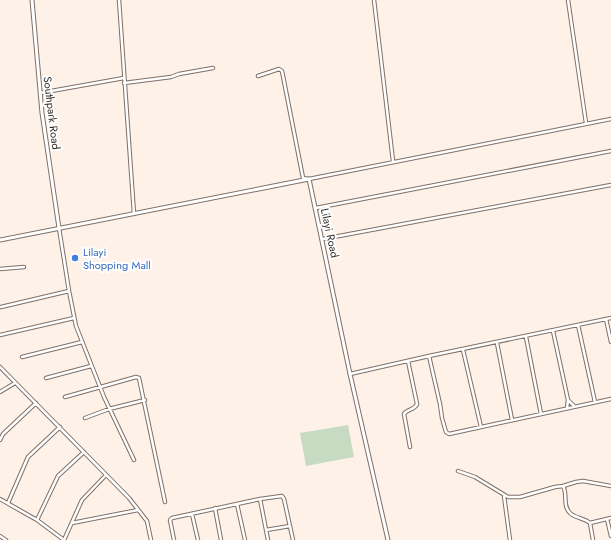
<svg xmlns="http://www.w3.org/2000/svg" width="611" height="540" font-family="Jost,sans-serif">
	<rect width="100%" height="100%" fill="#fef1e8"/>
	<path fill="#c7dbc3" d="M348,425l6,32 -48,9 -6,-33z"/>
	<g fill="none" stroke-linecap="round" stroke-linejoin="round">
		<defs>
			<path id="minor" d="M119,0l15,214
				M374,0l19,161
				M568,0l18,123
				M258,76l21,-7 3,2 21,107 6,1 302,-60
				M124,83l47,-6 8,-3 34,-6
				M40,93l84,-15
				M316,208l295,-57
				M59,228l10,63 7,35 28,71 30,63
				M323,239l288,-54
				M0,269l24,-2
				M1,307l68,-16
				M611,318l-182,38 11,48 2,14 4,14 3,2 162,-35
				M606,319l5,23
				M578,325l17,77
				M553,331l15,69
				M0,335l74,-17
				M526,337l15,77
				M497,343l15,77
				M463,350l18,77
				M22,357l60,-15
				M408,361l9,43c-2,6 -10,5 -13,10l6,33
				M0,367l129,131 18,23 4,19
				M350,374l79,-18
				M46,378l45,-12
				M0,392l15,-9
				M65,397l71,-20 3,1 26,124
				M567,408l1,-8 6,6
				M85,418l24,-9 36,-9
				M0,440l3,-6 33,-31
				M458,471l17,6 33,20h12l35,-10 8,-1c5,8 -1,19 7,27 5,5 14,5 20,10l3,17
				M563,486l13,-4 7,-1 28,5
				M504,496l6,44
				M0,499l37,21 27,20
				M260,499l8,41
				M8,503l20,-46 32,-30
				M237,504l8,36
				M215,508l6,32
				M192,514l6,26
				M607,519l4,17
				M37,520l21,-44 26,-24
				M72,523l66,-13
				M590,523l21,-5
				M266,530l24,-4
				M0,536l6,4
				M64,540l18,-40 24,-25
				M174,540l-4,-20 2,-2 88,-19 22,-3 2,3 9,41"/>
			<path id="tertiary" d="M32,0l10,113 17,115
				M0,240l309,-61 41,195 38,166"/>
		</defs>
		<use href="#minor" stroke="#7e7067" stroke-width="4.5"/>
		<use href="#tertiary" stroke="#7e7067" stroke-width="5"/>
		<use href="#minor" stroke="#fff" stroke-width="2.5"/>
		<use href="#tertiary" stroke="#fff" stroke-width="3"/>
	</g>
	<circle fill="#3f7fe0" stroke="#fff" stroke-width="1.5" cx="75" cy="258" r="4"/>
	<g text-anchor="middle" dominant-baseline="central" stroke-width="4" stroke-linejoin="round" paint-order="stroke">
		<g font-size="11" fill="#322c28" stroke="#fff">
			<text transform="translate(52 113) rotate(83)">Southpark Road</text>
			<text transform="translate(330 233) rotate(78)">Lilayi Road</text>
		</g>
		<g font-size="11" fill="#366cbe" stroke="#fff" text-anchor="start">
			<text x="83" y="252">Lilayi<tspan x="83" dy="13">Shopping Mall</tspan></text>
		</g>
	</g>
</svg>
